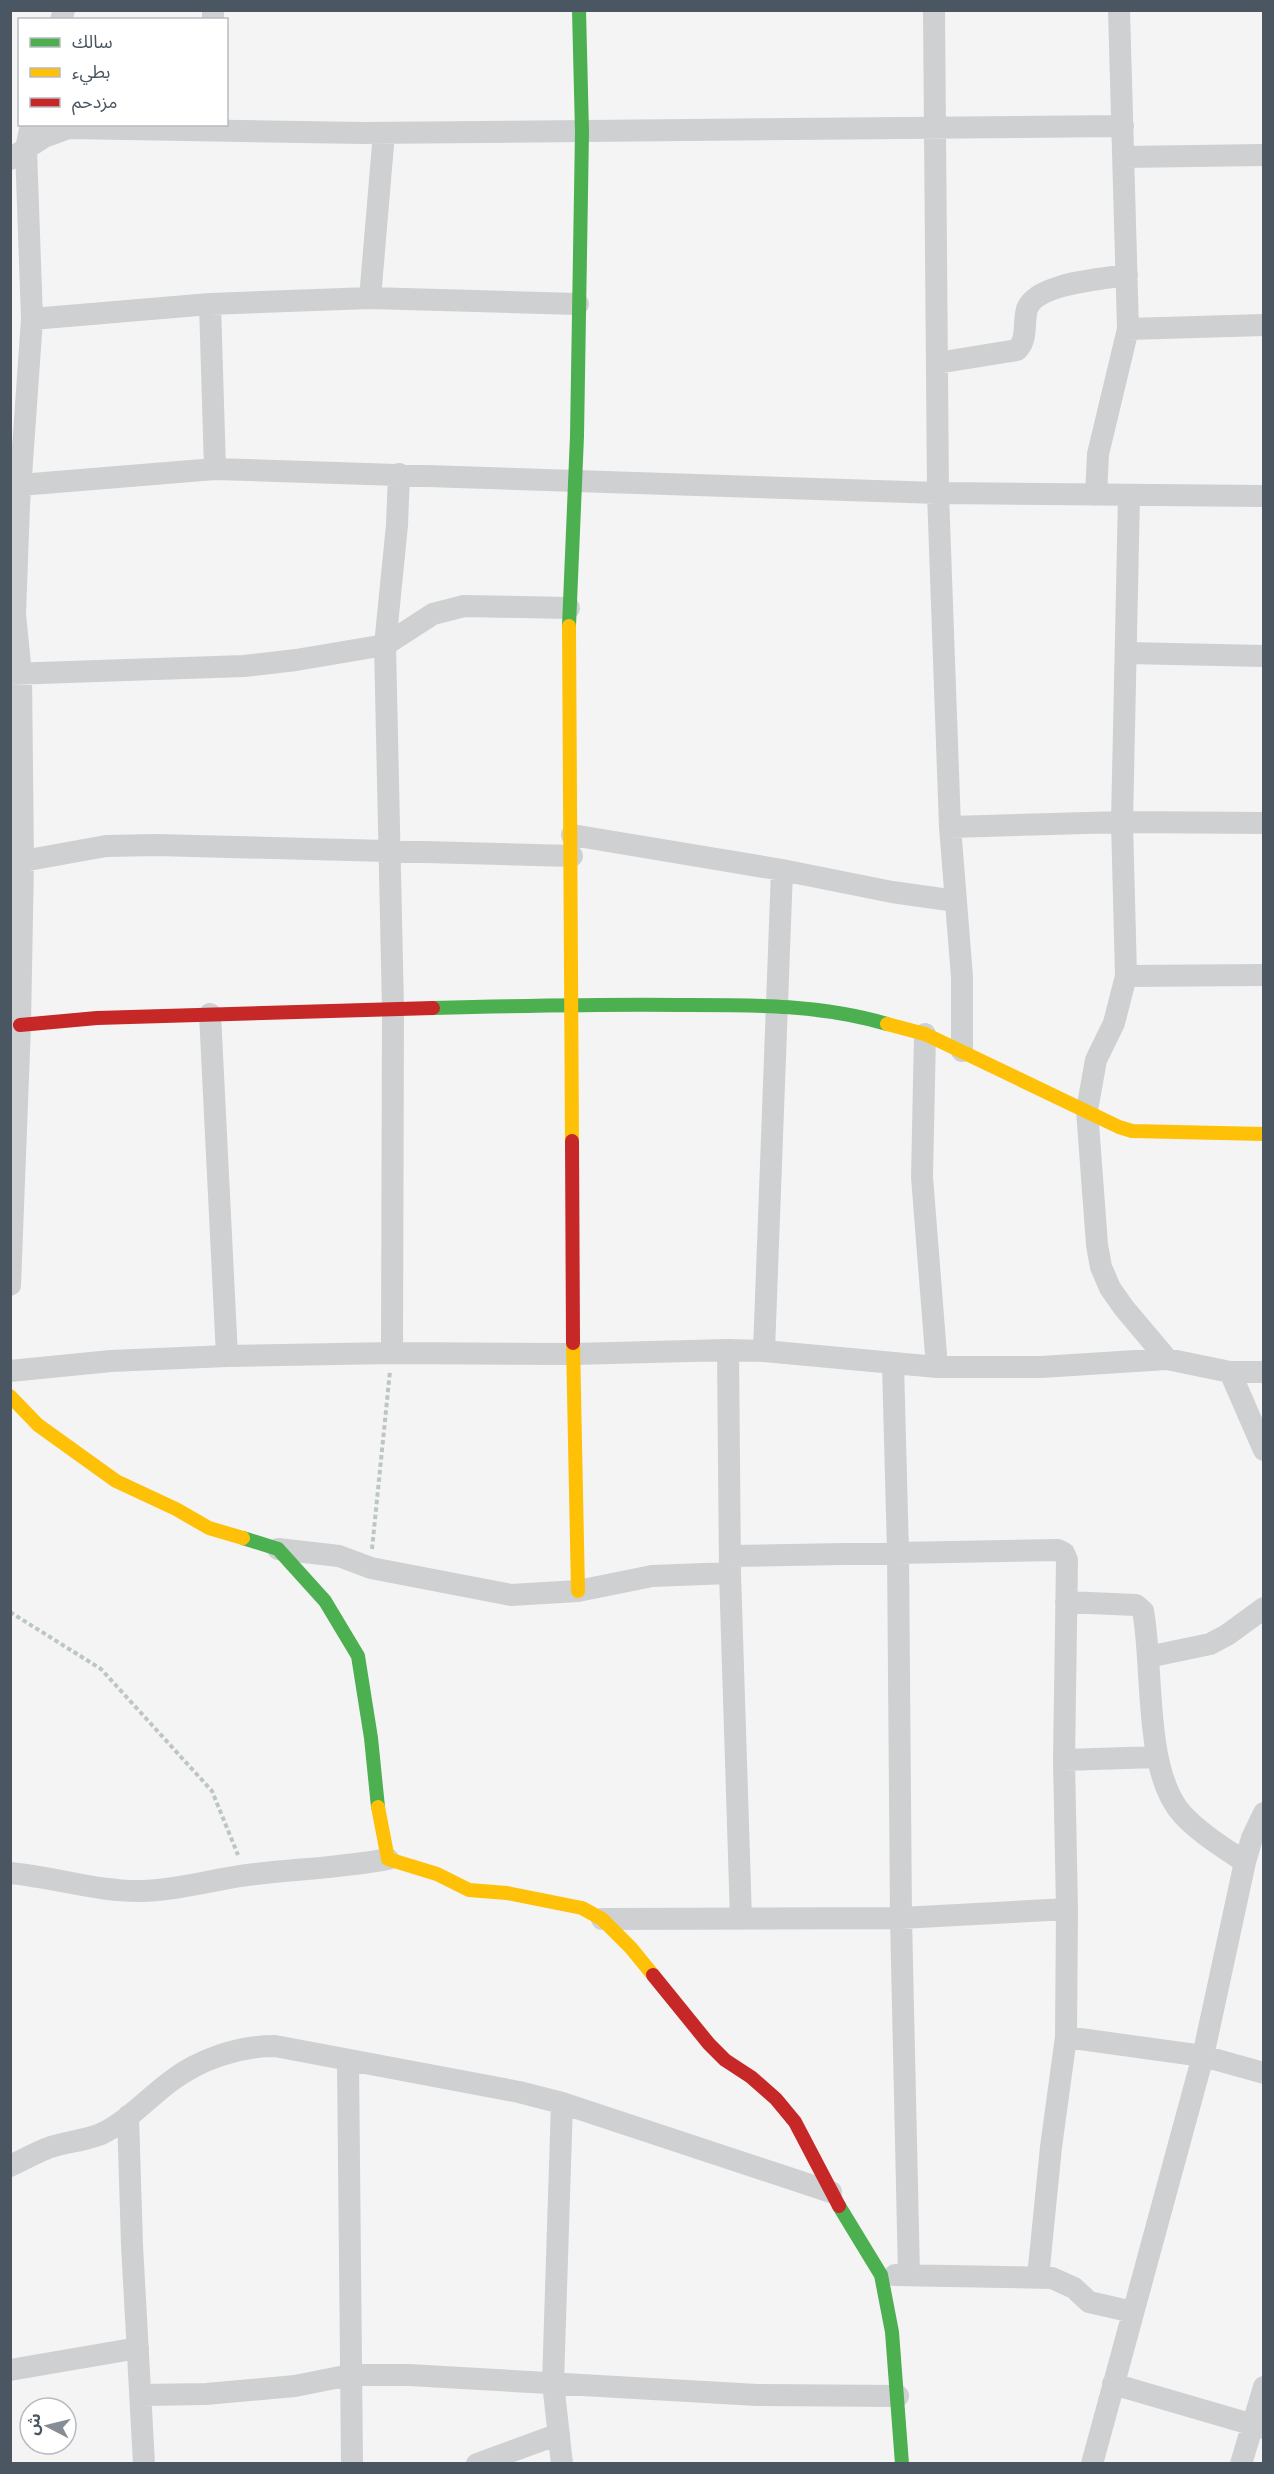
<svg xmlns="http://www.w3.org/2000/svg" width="1274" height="2474" font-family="'Noto Sans','Noto Sans Arabic',sans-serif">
	<rect width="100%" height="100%" fill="#f4f4f4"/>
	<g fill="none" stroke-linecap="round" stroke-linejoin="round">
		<path stroke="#bcc7c4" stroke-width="4" stroke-dasharray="4.5 3" stroke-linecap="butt" d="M372,1549l18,-178
			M10,1612l91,57 111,122 26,64"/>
		<path stroke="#ced0d2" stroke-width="22" d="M213,10v10
			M934,10l4,483 12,334 12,150v74
			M61,20l3,-10
			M1124,157l140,-2
			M10,159l34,-22 25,-9 295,5 759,-7
			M370,298l14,-165
			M210,304l5,165
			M32,319l178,-15 160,-6 208,6
			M1128,329l136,-4
			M937,363l80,-13c11,-11 6,-27 10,-41 9,-26 76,-30 100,-34
			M20,485l195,-16 723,24 326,3
			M1096,495l2,-41 30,-125 -9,-319
			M1129,496l-7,326 4,154 -12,47 -18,37 -9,50 10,135 4,22 9,21 14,20 43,51
			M1127,653l137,3
			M10,674l234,-8 52,-6 89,-15 48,-31 31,-8 105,2
			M950,827l172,-5 142,1
			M572,835l210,35 110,22 64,9
			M23,861l83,-15 51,-1 415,11
			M1126,976l138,-1
			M210,1014l17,342
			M925,1034l-3,143 15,190
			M10,1285l10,-260 3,-164 -2,-187 -6,-60 4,-109 13,-186 -6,-170 5,-25
			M728,1350l2,223 11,346
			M764,1351l18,-481
			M392,1353l1,-344 -8,-364 12,-120 2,-51
			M893,1364l5,188 3,366 8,357
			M10,1371l101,-10 116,-5 165,-3 181,1 155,-4 36,1 173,16h104l126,-8 63,13h34
			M1230,1372l34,78
			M278,1549l61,7 32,12 140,27 67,-4 74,-15 78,-3
			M731,1556l327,-6 6,3 3,7 -3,200 3,149 -1,128 -15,110 -13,130
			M1066,1602l70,3 7,6c11,57 0,161 40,204 18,19 41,33 62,47
			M1148,1657l62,-13 17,-9 37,-27
			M1064,1760l93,-3
			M10,1873c44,4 88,19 132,18 36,-1 69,-11 105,-16 47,-6 94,-7 141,-16
			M602,1919l299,-1 166,-9
			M1066,2037l137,19 42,-194 7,-24 12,-25
			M348,2061l4,403
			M128,2116l4,129 12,219
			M10,2166c13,-6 25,-13 38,-18 17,-6 36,-7 53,-14 27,-13 47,-36 70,-53 29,-22 68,-35 104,-35l244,46 43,11 269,89
			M895,2275l157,3 22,10 15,14 44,10
			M10,2370l128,-22
			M1113,2384l151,44
			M141,2395l65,-1 89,-8 55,-11h59l348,20 141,1
			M477,2464l82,-30
			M562,2464l-9,-81 9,-280
			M1092,2464l111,-408 61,17
			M1241,2464l23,-77"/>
		<path stroke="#4caf50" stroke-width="14" d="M569,626l8,-190 5,-304 -3,-122
			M433,1008c82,-2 164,-4 246,-3 71,0 140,-1 208,19
			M243,1538l35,11 47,52 33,55 13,82 7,69
			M839,2206l42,69 11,57 10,132"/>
		<path stroke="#ffc107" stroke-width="14" d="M569,626l3,515
			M887,1024l38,10 194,93 13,4 132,3
			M573,1343l5,248
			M10,1396l28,29 78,56 60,28 33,19 34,10
			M378,1807l10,52 49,15 32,16 38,3 75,15 20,11 29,29 22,27"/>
		<path stroke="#c62828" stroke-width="14" d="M20,1025l77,-7 336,-10
			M572,1141l1,202
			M653,1975l56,69 16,16 26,17 25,22 19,23 44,84"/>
	</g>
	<rect width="1274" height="2474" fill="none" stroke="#4a5661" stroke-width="24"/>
	<rect x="18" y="18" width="210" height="108" fill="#ffffff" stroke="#b7bbc0" stroke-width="1.5"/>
	<rect x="30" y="38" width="30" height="9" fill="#4caf50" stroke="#b7bbc0" stroke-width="1.5"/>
	<text x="72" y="48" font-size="18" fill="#4a5661">سالك</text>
	<rect x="30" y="68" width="30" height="9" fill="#ffc107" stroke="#b7bbc0" stroke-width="1.5"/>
	<text x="72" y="78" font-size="18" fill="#4a5661">بطيء</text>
	<rect x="30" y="98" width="30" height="9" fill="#c62828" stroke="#b7bbc0" stroke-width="1.5"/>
	<text x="72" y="108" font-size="18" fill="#4a5661">مزدحم</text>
	<g transform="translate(48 2426) rotate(277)"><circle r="28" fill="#ffffff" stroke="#b7bbc0" stroke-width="1.5"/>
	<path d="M0-4.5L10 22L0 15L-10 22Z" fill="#868d94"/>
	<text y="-9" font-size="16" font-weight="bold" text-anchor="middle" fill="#4a5661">ش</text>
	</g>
</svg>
